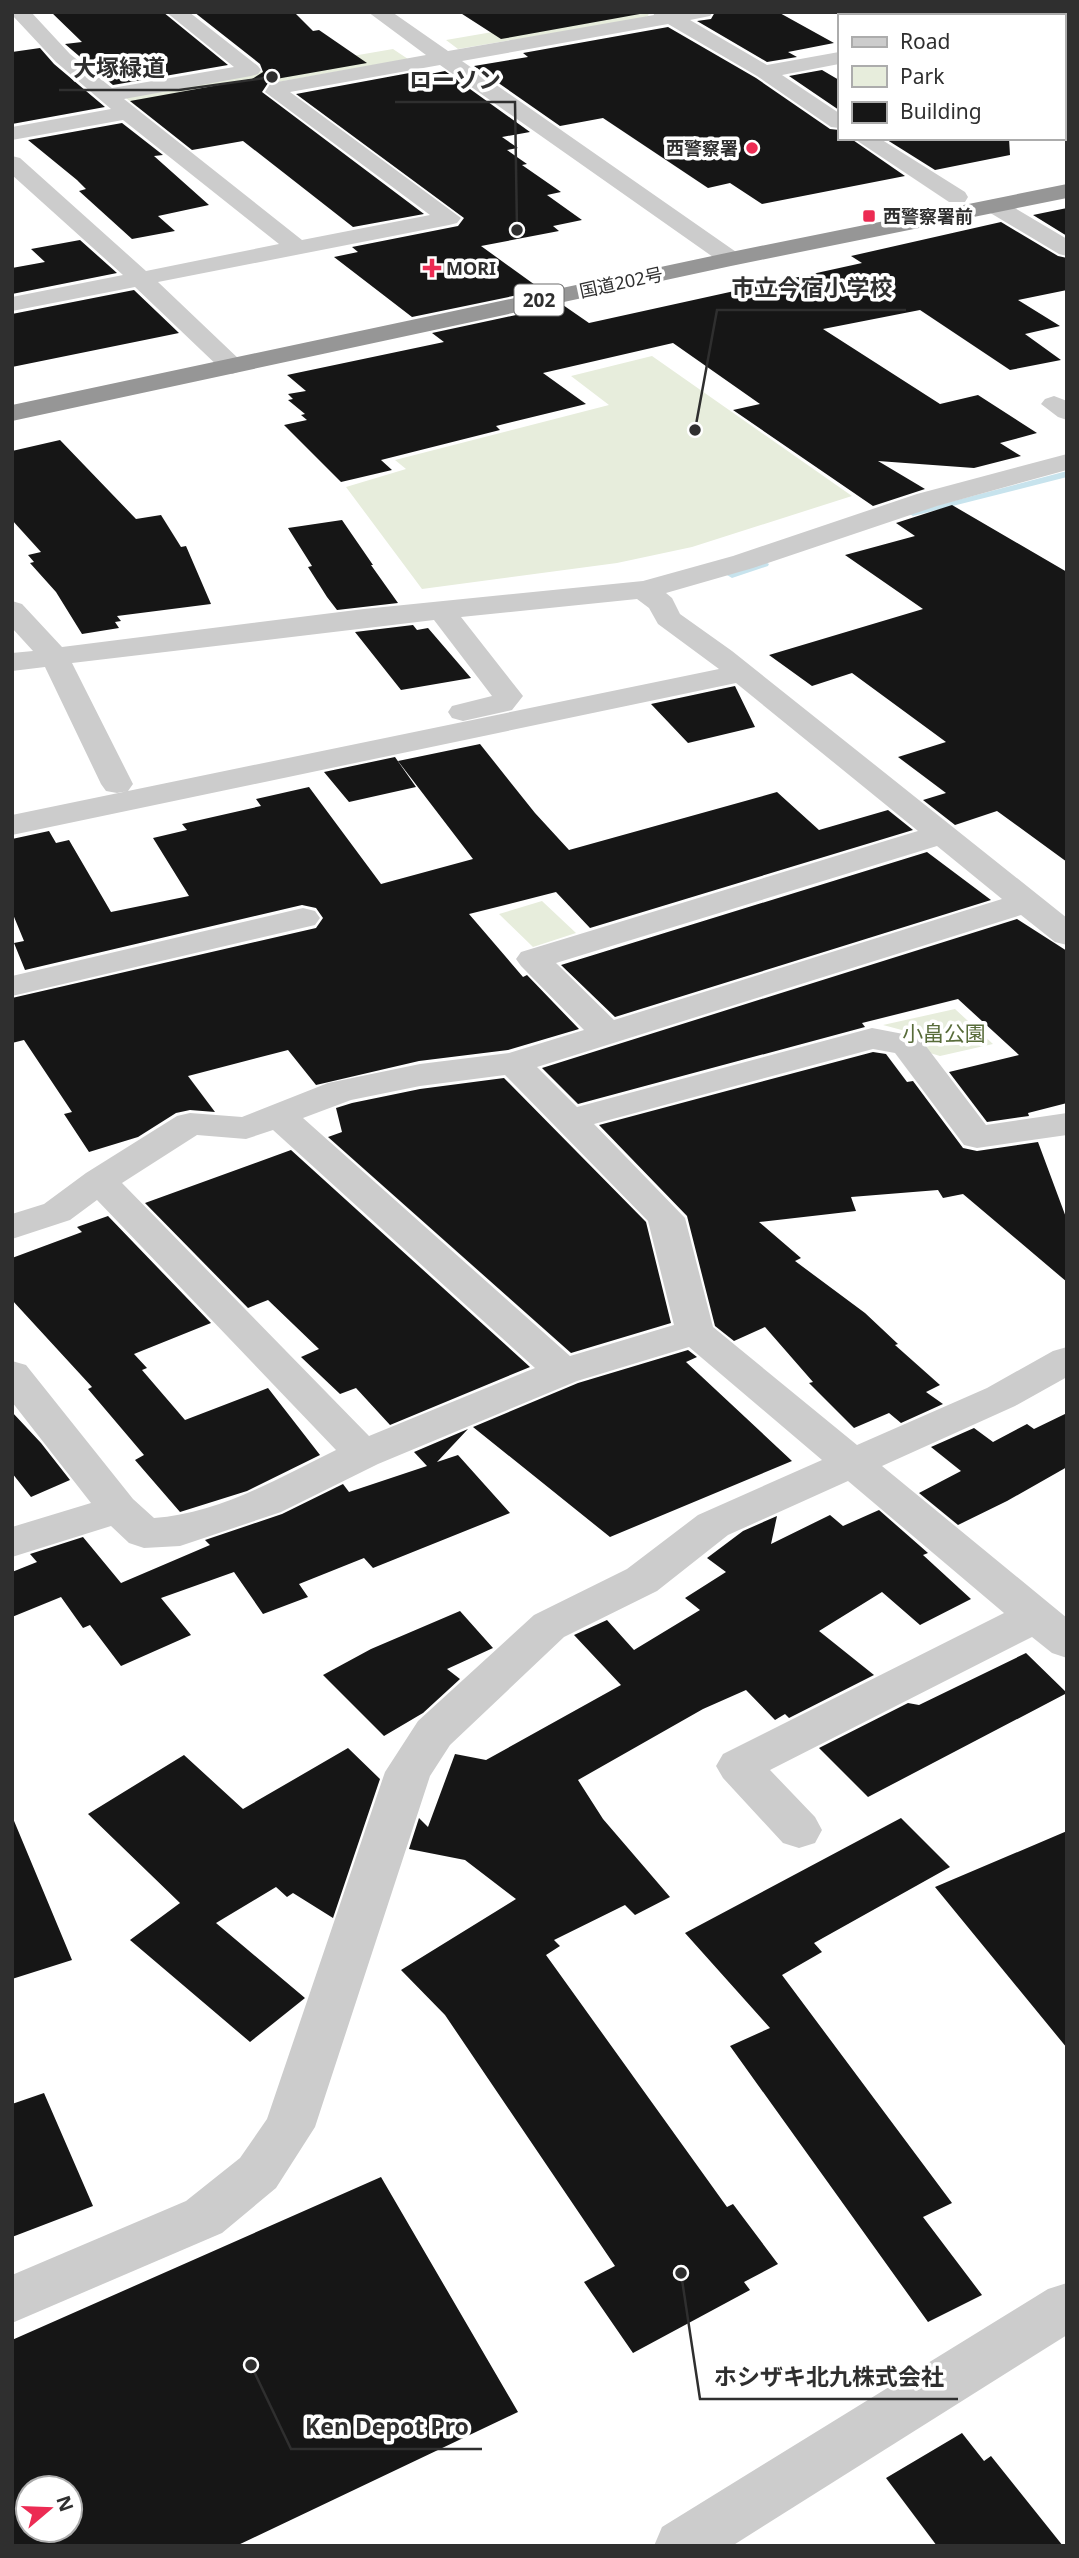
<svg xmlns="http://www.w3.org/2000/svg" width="1079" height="2558" font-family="'Noto Sans','Noto Sans JP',sans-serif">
	<rect width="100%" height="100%" fill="#fff"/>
	<path fill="#e7eddc" d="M608,12h38l3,3 -5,3 -186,31 -12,-9z
		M393,49l15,10 -271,48 -11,-9 7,-4z
		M652,356l200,140 -160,51 -75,16 -195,26 -76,-102 60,-18 -11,-9 214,-55 -38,-29z
		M542,901l34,32 -43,14 -34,-33z
		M955,1009l38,35 -53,12 -10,-3 -17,-20 -30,-8z"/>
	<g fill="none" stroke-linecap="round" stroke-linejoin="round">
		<path fill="#c7e3ed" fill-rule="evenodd" d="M1067,471v6l-154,39 -5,-3z
			M764,561l5,3 -1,2 -36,12 -5,-3z"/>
	</g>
	<path fill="#161616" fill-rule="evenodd" d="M51,12h112l65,53 -115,20 -48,-41 17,-2z
		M194,12h100l19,19 6,-1 48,33 -91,16 -8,4 -6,9 162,122 -71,13 -110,-86 -51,9 -62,-49 122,-22 11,-7 -3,-8z
		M459,12h192l-150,27z
		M715,12h63l56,31 -46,9 9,5 -30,5 -70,-41 14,-2z
		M668,27l88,51 74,51 9,1v8h11l55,38 -143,28 -32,-21 -22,5 -105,-70 -43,8 -86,-60 54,-9 -5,-4z
		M40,48l14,16 51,43 -93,17v-72z
		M822,70l17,10v30l-50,-34z
		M420,71l5,4 20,-4 85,61 -28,5 16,11 -11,2 20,14 -5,1 39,27 -14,3 35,25 -29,6 6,5 -78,15 61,44 -130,27 -78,-60 24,-5 -6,-5 106,-21 6,-8 -168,-124z
		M122,123l41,32 -9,1 55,49 -51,11 17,15 -43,8 -53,-48 7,-2 -9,-9 -49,-40z
		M884,138h125l1,17 -75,15z
		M1067,208v28l-34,-21z
		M1001,222l57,34 9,2 -2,8 2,24 -49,10 42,26 -35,8 36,26 -51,10 -90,-60 -97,19 117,75 38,-9 59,38 -37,10 21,13 -47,12 -96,-7 47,28 -52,17 -140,-96 27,-6 -87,-61 -130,30 43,31 -90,22 4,4 -119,30 11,10 -51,12 -57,-57 23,-5 -6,-5 4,-1 -17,-14 5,-1 -5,-5 18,-3 -19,-16 157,-33 -12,-9 131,-28 26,18 273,-60 -11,-7z
		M80,240l37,33 -105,21v-26l33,-6 -14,-13z
		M134,290l45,43 -167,34v-53z
		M60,440l76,79 25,-4 20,32 5,-1 25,58 -94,12 4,5 -6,1 4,6 -37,6 -26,-42 -26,-29 4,-1 -6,-7 13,-3 -29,-32v-69z
		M952,505l115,67v290l-70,-51 -42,14 -32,-25 23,-7 -48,-36 48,-15 -94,-69 -40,13 -43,-31 154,-46 -78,-54 70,-19 -19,-13z
		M342,520l31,45h-2l27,38 -61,7 -10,-13 -19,-30 4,-1 -24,-38z
		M413,625l4,5 11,-2 43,50 -70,12 -46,-58z
		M735,686l20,41 -67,16 -37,-39z
		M480,744l55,69 34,37 208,-58 42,38 69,-20 25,20 -323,98 -34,-36 -87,22 54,63 4,-2 52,54 -71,21 -89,11 -103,24 -28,-35 -100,26 27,36 -25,-2 -14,3 -38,24 -49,15 -25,-38 8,-2 -48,-72 -12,3v-45l304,-70 7,-10 -7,-10 -14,-3 -277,65 -11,-27 10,-2 -12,-29v-73l37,-8 7,12 13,-3 42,72 78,-16 -36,-58 34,-8 -5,-6 79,-18 -5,-7 53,-12 72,97 92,-25 -75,-98z
		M395,757l21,30 -67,15 -25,-30z
		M927,852l64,48 -376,117 -54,-52z
		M1017,919l50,32v152l-39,10 1,3 -42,6 -38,-50 70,-17 -61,-56 -96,24 3,4 -287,77 -36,-36z
		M873,1052l13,2 21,28 6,-1 50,67 14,3 61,-9 29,78v62l-104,-88 -20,4 -5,-8 -87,7 5,14 -97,11 42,36 -6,3 70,52 33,31 -3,1 45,40 -14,7 17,12 -42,19 -12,-10 -35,15 -45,-45 4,-1 -48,-55 -31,14 -19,-15 -28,-110 -88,-91z
		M504,1078l142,144 25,101 -100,30 -243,-216 14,-5 -6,-24 16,-5 68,-14z
		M291,1150l239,217 -140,58 -34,-37 -16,6 -39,-37 18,-8 -51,-49 -20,8 -103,-105z
		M108,1216l103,107 -77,31 13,14 -5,2 43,50 83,-32 52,67 -73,36 -67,21 -45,-52 9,-5 -56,-66 4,-2 -80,-87v-42l70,-26 -5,-5z
		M688,1350l9,7 -11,5 106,99 -182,76 -137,-110 105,-44z
		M12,1412l29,31 29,37 -39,17 -19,-24z
		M1067,1413v54l-60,34 -49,24 -39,-32 42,-22 -30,-24 43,-19 19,14 34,-18 7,5z
		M468,1429l-31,33 21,-7 52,58 -137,55 -9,-10 -65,26 9,13 -45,17 -29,-42 -73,26 30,37 -70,31 -31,-41 -7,3 -22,-31 -49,20v-45l25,-10 -7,-8 53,-17 38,46 89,-38 -5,-5 77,-26 61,-30 6,8 78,-26 -13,-14z
		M879,1510l49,43 -5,2 48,44 -51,26 -38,-33 -63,39 55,44 -85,43 -4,-4 -10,6 -29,-30 -43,19 -125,71 25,39 67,78 -35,18 -10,-10 -71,35 6,6 -14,9 181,252 6,-3 45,60 -34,18 6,8 -117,63 -49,-71 31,-16 -170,-251 -44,-45 115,-71 -51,-39 -56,-11 10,-31 9,9 27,-73 31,6 135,-75 -47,-50 33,-15 27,30 66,-40 -15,-12 41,-26 -19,-14 36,-27 34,-15 -6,28 59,-29 13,11z
		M460,1611l33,37 -46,21 13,10 -37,34 -39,23 -61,-61 48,-26z
		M1026,1653l41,40 -199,104 -49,-49 89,-45 11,2z
		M348,1748l32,31 -47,139 -40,-25 -6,4 -11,-10 -60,36 89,75 -55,44 -120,-102 50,-37 -92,-89 96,-59 59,54z
		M12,1816l60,144 -60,19z
		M901,1818l49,49 -136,76 8,9 -40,23 170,228 -29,14 59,78 -54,27 -198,-276 40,-18 -85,-95z
		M1067,1831v217l-132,-161z
		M44,2093l49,113 -81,31v-133z
		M381,2177l137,235 -282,134h-224v-206zM28,2488h42v42h-42z
		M962,2433l22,28 7,-5 72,90h-126l-51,-68z"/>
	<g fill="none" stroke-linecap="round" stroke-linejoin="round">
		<path fill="#ccc" fill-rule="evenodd" d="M12,12h19l39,42 42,34 122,-21 -68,-55h23l69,54 3,4 -3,4 -7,2 -127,23 178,141 128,-25 -165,-123 5,-8 7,-2 149,-27 -58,-43h24l56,39 206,-36 -1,-3h60l-3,4 -20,4 77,45 72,-13v12l-57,11 57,38v15l-8,-1 -74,-51 -89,-52 -206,37 277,193 4,5 -4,5h-16l-283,-199 -150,27 171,126 -4,5 -8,2 -291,57 83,79 4,5 -4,5 -9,3 -9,-3 -88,-84 -123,24v-14l111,-22 -111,-100v-19l8,2 126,113 133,-27 -156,-124 -111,20v-13l99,-18 -55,-47 -43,-46z
			M997,12h24l3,4h-24z
			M1054,12h13v9l-4,1v-6h-12z
			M1067,80v12l-4,1v-12z
			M853,138h26l86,54 3,5 -3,5h-16z
			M995,199l8,2 64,38v17l-8,-2 -72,-43 -3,-5 3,-5z
			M1054,396l13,5v19l-9,-3 -17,-13 4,-5z
			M1067,454v16l-130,36 -184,62 -87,25 6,5 8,16 52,37 335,267v27l-12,-3 -34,-27 -484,152 40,40 295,-79 47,9 67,88 81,-12v22l-90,13 -13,-3 -69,-92 -22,-4 -279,75 91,94 28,109 144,118 130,-57 66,-37 14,-4v30l-52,29 -133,60 185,152v40l-15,-5 -20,-16 -262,133 45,47 7,13 -7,13 -16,5 -16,-5 -60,-65 -7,-12 7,-12 281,-141 -156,-132 -120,54 -71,56 -93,46 -114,108 -20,31 -115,351 -39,61 -54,45 -210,90v-48l174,-74 54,-43 27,-39 118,-347 33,-51 116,-106 93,-46 71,-54 124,-55 -133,-113 -112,34 -199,83 -97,48 -86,29 -15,5 -36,2 -15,-5 -18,-17 -99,31v-30l79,-24 -79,-101v-41l14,4 107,134 21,19c64,-4 125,-40 182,-68l-239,-250 -27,20 -58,19v-25l32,-10 42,-31 91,-57 13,-3 52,4 86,-34 92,-19 89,-11 75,-23 -63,-64 -5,-7 5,-7 397,-121 -182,-148 -724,152v-20l707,-146 -61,-45 -9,-16 -12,-9 -176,18 62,79 -11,14 -49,11 -11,-3 -4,-6 4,-6 40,-10 -58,-76 -362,43 61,121 -5,7 -11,2 -11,-2 -5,-7 -56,-117 -33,4v-18l21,-2 -21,-23v-27l10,3 40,43 302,-38 279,-28 90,-25 184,-62zM937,846l65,53 -388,121 -58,-57zM505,1075l143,146 26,104 -104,31 -267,-238 48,-18 69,-14zM273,1130l262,238 -166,68 -247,-253 75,-48 49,4z
			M303,908l12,3 5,7 -5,7 -303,71v-20z
			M1067,2283v52l-335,211h-78l8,-19 386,-238z"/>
		<path fill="#969696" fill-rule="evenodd" d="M1067,184v14l-336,68 -719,155v-16l719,-153z"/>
	</g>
	<g fill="#ec2b53" stroke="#fff" stroke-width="2.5">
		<circle cx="752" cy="148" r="7"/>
		<rect x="862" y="209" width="14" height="14" rx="3.5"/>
		<path d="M428.5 257.5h7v7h7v7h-7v7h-7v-7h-7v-7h7z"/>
	</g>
	<g text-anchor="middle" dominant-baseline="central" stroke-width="7" stroke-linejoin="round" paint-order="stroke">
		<g font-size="18" font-weight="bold" fill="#2f2f2f" stroke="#fff" text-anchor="start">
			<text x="738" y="148" text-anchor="end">西警察署</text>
			<text x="883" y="216">西警察署前</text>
			<text x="446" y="268">MORI</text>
		</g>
		<g font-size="18" fill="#2f2f2f" stroke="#fff">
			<text transform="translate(621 282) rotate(-12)">国道202号</text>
		</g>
		<rect fill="#fff" stroke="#6d6d6d" stroke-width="2" x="514.5" y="284.5" width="49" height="31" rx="5"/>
		<g font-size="19" font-weight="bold" fill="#2f2f2f">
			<text x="539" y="300">202</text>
		</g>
		<g font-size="21" fill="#586c3a" stroke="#fff">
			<text x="944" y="1033">小畠公園</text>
		</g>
	</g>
	<path fill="none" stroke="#2f2f2f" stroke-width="2.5" d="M272 77L179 90H59M517 230L515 102H395M695 430L717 310H906M681 2273L700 2399H958M251 2365L291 2449H482"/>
	<g fill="#2f2f2f" stroke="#fff" stroke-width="2.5">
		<circle cx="272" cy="77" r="7"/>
		<circle cx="517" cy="230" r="7"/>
		<circle cx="695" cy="430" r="7"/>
		<circle cx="681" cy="2273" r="7"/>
		<circle cx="251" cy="2365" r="7"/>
	</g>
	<g font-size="23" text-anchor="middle" font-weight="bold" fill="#2f2f2f" stroke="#fff" stroke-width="7" stroke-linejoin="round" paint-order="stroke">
		<text x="119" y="76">大塚緑道</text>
		<text x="455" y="88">ローソン</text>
		<text x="812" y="296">市立今宿小学校</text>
		<text x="829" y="2385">ホシザキ北九株式会社</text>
		<text x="387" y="2435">Ken Depot Pro</text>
	</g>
	<rect width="1079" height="2558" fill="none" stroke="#2f2f2f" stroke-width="28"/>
	<rect x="838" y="14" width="228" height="126" fill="#ffffff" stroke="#acacac" stroke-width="2"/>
	<rect x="852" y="37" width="35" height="10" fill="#cccccc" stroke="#acacac" stroke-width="2"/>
	<text x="900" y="49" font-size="21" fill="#2f2f2f">Road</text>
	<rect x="852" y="66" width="35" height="21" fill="#e7eddc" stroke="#acacac" stroke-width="2"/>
	<text x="900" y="84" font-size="21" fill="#2f2f2f">Park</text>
	<rect x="852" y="102" width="35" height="21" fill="#161616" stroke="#acacac" stroke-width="2"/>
	<text x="900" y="119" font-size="21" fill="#2f2f2f">Building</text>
	<g transform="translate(49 2509) rotate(71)"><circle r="33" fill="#ffffff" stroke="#acacac" stroke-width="2"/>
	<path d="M0-5L12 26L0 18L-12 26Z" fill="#ec2b53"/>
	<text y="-10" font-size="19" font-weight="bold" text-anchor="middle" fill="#2f2f2f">N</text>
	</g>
</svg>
